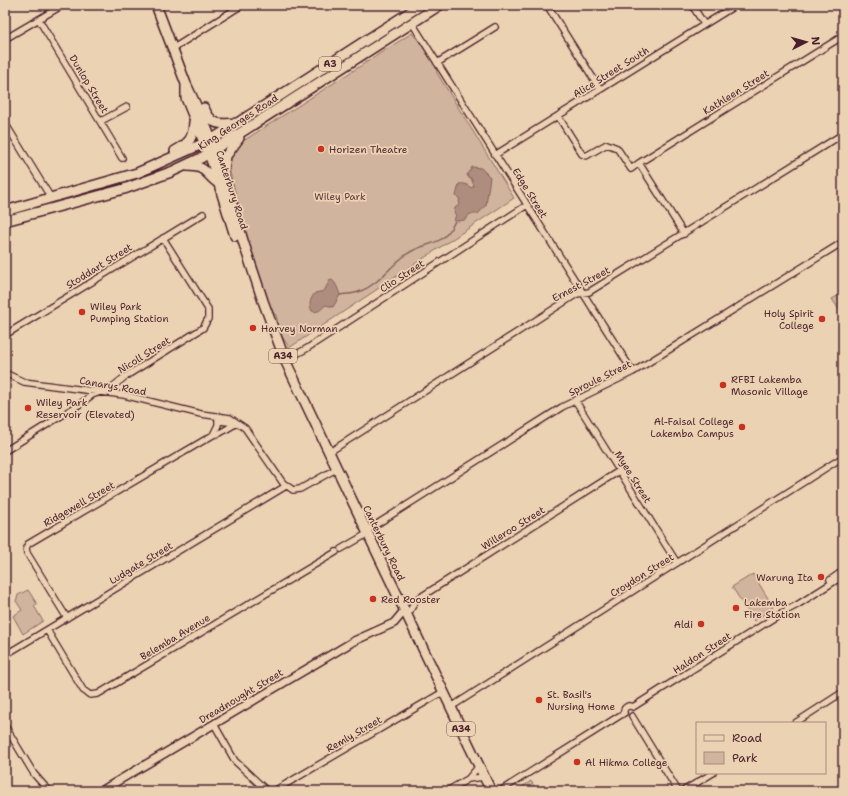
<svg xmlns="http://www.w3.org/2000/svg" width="848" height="796" font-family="'Shantell Sans',sans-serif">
	<rect width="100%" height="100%" fill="#ebd2b3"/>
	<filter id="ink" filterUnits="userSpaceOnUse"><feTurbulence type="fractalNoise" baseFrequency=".025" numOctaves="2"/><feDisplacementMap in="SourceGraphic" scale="8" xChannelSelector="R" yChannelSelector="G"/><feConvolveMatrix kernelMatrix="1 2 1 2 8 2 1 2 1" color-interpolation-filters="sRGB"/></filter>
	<g filter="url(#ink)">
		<path fill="#d0b49d" stroke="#8d6a64" d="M412,33l3,4 2,1 19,29 1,6 77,125 -225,150c-2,-5 -4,-7 -7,-11 -4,-6 -4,-15 -6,-22l-6,-5 -13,-39 1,-1 -7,-18 -23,-87 4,-13 8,-9z
			M843,293v23l-11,-17z
			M753,574l21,34 -20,13 -22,-34z
			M28,590l9,14 -3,2 9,15 -20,13 -10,-18 9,-6 -6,-9 2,-6z
			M531,781l6,10h-21z"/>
		<path fill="#ae8d7f" stroke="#86615d" d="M472,167l9,1 9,9 -4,28 -8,9h-8l-5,6 -8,1 -3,-1 2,-5 -2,-2 1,-5 5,-4 -1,-3 1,-2 -4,-3 3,-12c4,-1 10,1 12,4l3,-2 -3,-8 -3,-1 -1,-2z
			M330,280h2c5,4 6,10 8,15l-7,12 -7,-2c-6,4 -6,8 -14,6 -4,-7 -1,-13 3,-18l9,-2z"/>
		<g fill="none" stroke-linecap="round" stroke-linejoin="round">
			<path stroke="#86615d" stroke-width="1.5" d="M340,295c7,-1 15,-1 21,-4 18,-7 30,-26 46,-37 21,-14 35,-5 48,-33"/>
			<defs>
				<path id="minor" d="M547,5l53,84
					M692,5l12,19
					M39,20l83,138
					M412,23l221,349
					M5,39l58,-34
					M172,49l70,-44
					M437,63l58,-36
					M558,116l24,38 4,2 21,-12 10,4 14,21 8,-6 45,71
					M101,121l26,-14
					M5,123l46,75
					M495,155l241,-150
					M639,163l204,-127
					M5,335l198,-121
					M285,360l21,-11 221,-144
					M5,373l19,9 100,13 77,19 29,4 15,10 38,55 10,7 7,-1 36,-20
					M575,400l102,163
					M218,417l3,4 14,2
					M213,435l5,-10v-8
					M5,451l75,-47 12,-9 19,-7 15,-12 77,-48 5,-9v-10l-45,-71
					M328,453l249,-159 12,-2 254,-158
					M366,531l196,-124 71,-35 210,-130
					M341,549l26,-15
					M830,580l13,-9
					M400,601l16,-1
					M407,616l9,-16 203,-129
					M67,618l-40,-65 -1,-5 2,-4 185,-109 7,-2 17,-10
					M47,630l36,60 7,5 8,-1 238,-142
					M5,655l281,-169
					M451,707l392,-250
					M633,707l147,-93 17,-9 46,-29
					M624,713c-1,-5 4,-9 9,-6
					M632,716l46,75
					M795,723l48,-31
					M214,724l21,37 32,30
					M5,726l29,48 15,17
					M468,779l16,-2
					M274,791l169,-99
					M447,791l21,-12 11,-13
					M500,791l124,-78
					M683,791l30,-18"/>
				<path id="tertiary" d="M101,791l253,-150 40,-18 10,-12"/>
				<path id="trunk" d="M156,5l30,79 21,45 12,32 25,83 19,57 22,59 206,431
					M186,85v13l26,64 23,74
					M204,108c7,17 15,17 33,15
					M175,151c15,-8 18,-13 19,-29
					M187,166c20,0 17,7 31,17
					M224,171l2,-15 13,-18
					M5,211l132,-38 74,-33 210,-135
					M5,221l119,-32 47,-17 30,-14 239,-153"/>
			</defs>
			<use href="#minor" stroke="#4a1f2b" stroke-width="8"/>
			<use href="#tertiary" stroke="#4a1f2b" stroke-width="10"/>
			<use href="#trunk" stroke="#4a1f2b" stroke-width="12"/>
			<use href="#minor" stroke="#ebd2b3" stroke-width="5.5"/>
			<use href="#tertiary" stroke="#ebd2b3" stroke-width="7"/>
			<use href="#trunk" stroke="#ebd2b3" stroke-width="9"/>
		</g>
	</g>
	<g fill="#c8321e" stroke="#ebd2b3" stroke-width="1.5">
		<circle cx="321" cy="149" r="4"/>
		<circle cx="82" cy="312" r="4"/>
		<circle cx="822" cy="319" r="4"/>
		<circle cx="253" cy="328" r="4"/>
		<circle cx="723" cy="385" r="4"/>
		<circle cx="28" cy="408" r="4"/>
		<circle cx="742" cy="427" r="4"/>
		<circle cx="821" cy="577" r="4"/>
		<circle cx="373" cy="599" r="4"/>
		<circle cx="736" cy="608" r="4"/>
		<circle cx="701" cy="624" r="4"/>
		<circle cx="539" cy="700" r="4"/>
		<circle cx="577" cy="762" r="4"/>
	</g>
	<g text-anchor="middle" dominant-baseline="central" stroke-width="3.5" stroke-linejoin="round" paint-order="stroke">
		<g fill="#ebd2b3" stroke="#7a5554" stroke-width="1">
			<rect x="319" y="57" width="22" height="14" rx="3"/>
			<rect x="269" y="349" width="28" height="14" rx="3"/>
			<rect x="447" y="722" width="28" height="14" rx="3"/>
		</g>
		<g font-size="9" font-weight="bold" fill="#4a1f2b">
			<text x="330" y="64">A3</text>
			<text x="283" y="356">A34</text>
			<text x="461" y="729">A34</text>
		</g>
		<g font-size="10" fill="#4a1f2b" stroke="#ebd2b3">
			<text transform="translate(611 72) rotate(-32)">Alice Street South</text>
			<text transform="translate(89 84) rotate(59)">Dunlop Street</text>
			<text transform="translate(736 92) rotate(-32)">Kathleen Street</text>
			<text transform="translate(238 122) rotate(-33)">King Georges Road</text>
			<text transform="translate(232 190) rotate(72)">Canterbury Road</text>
			<text transform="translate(530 193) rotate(58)">Edge Street</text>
			<text transform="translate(99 266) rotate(-32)">Stoddart Street</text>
			<text transform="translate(402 276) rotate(-33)">Clio Street</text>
			<text transform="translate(581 284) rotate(-28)">Ernest Street</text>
			<text transform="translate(144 355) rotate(-32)">Nicoll Street</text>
			<text transform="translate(600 378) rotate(-26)">Sproule Street</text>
			<text transform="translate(113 386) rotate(10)">Canarys Road</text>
			<text transform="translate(633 477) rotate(58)">Myee Street</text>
			<text transform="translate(79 504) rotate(-30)">Ridgewell Street</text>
			<text transform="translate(513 528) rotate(-32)">Willeroo Street</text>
			<text transform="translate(384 543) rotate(64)">Canterbury Road</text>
			<text transform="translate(141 563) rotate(-31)">Ludgate Street</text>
			<text transform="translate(642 575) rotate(-32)">Croydon Street</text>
			<text transform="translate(175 637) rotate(-31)">Belemba Avenue</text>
			<text transform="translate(702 653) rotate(-33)">Haldon Street</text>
			<text transform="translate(241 696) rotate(-31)">Dreadnought Street</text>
			<text transform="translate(354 734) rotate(-30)">Remly Street</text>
		</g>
		<g font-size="10" fill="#4a1f2b" stroke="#ebd2b3" text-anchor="start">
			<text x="329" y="149">Horizen Theatre</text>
			<text x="90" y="306">Wiley Park<tspan x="90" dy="12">Pumping Station</tspan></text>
			<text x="814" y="313" text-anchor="end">Holy Spirit<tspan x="814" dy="12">College</tspan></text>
			<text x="261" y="328">Harvey Norman</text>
			<text x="731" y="379">RFBI Lakemba<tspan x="731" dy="12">Masonic Village</tspan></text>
			<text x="36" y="402">Wiley Park<tspan x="36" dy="12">Reservoir (Elevated)</tspan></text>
			<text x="734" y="421" text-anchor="end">Al-Faisal College<tspan x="734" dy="12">Lakemba Campus</tspan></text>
			<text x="813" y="577" text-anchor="end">Warung Ita</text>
			<text x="381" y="599">Red Rooster</text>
			<text x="744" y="602">Lakemba<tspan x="744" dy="12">Fire Station</tspan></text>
			<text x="693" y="624" text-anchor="end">Aldi</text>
			<text x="547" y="694">St. Basil's<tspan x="547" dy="12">Nursing Home</tspan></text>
			<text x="585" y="762">Al Hikma College</text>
		</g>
		<g font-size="10" fill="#5e353c" stroke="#ebd2b3">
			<text x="340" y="196">Wiley Park</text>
		</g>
	</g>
	<rect width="848" height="796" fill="none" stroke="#ebd2b3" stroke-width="20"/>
	<rect x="10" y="10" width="828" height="776" fill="none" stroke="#4a1f2b" stroke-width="1.5" filter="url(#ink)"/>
	<rect x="696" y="722" width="130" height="52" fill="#ebd2b3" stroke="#ab8a7d"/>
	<rect x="704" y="735" width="20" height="6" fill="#ebd2b3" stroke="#ab8a7d"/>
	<text x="732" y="742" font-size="12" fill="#4a1f2b">Road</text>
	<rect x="704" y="752" width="20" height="12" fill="#d0b49d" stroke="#ab8a7d"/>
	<text x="732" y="762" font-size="12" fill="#4a1f2b">Park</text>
	<g transform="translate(806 42) rotate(84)" stroke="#ebd2b3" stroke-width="3" paint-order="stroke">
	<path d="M0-3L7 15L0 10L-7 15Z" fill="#4a1f2b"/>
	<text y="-6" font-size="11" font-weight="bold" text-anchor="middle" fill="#4a1f2b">N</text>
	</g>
</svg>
